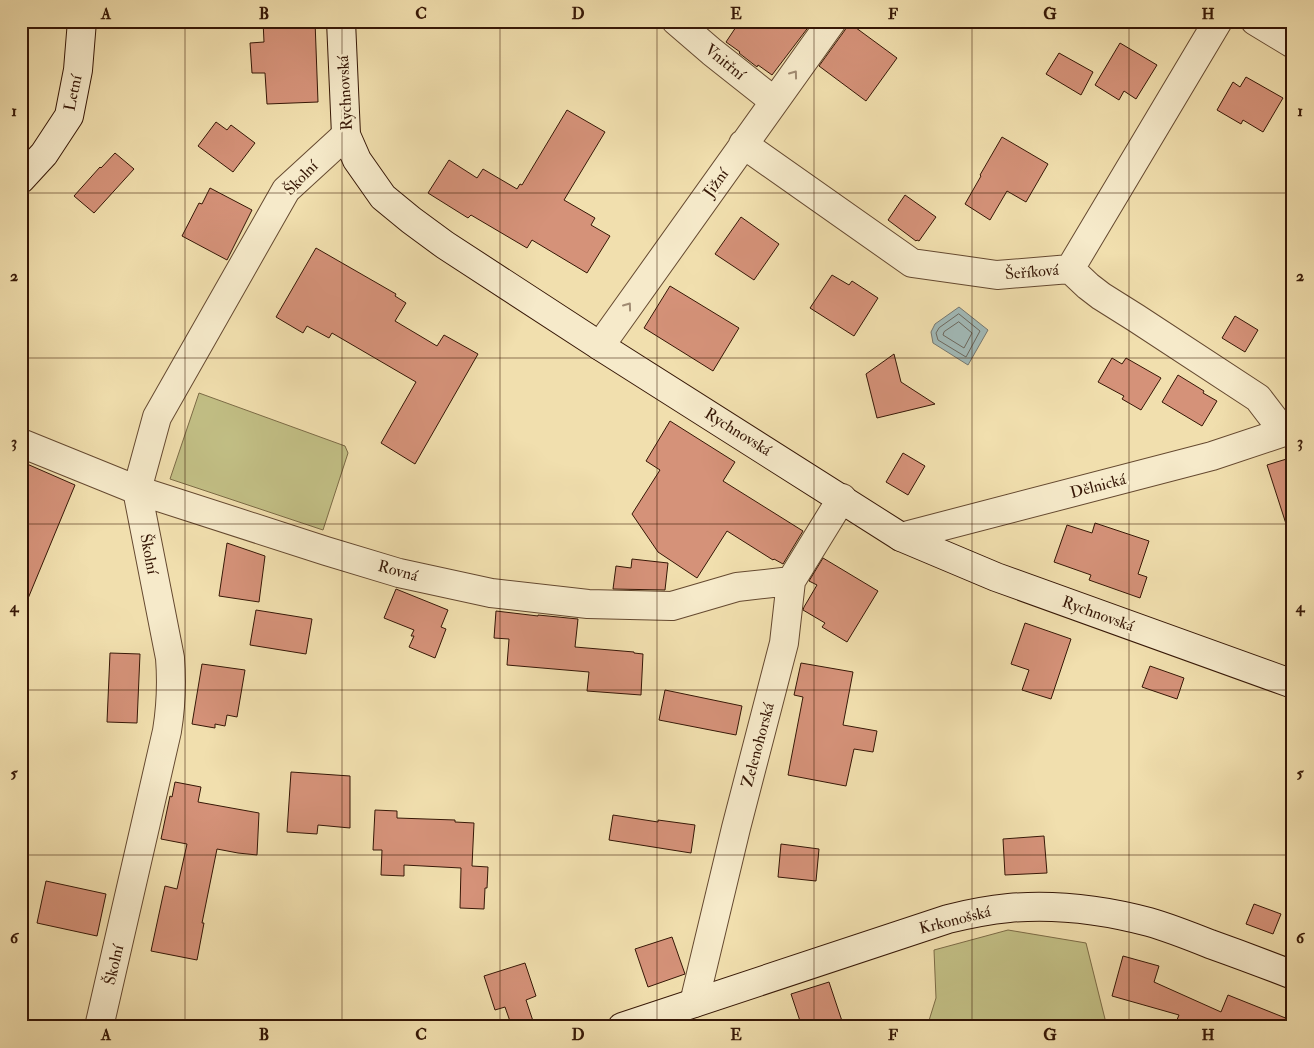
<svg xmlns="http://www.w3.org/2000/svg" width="1314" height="1048" font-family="'IM FELL Double Pica',serif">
	<rect width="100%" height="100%" fill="#f1dfae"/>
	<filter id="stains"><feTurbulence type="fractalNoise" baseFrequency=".004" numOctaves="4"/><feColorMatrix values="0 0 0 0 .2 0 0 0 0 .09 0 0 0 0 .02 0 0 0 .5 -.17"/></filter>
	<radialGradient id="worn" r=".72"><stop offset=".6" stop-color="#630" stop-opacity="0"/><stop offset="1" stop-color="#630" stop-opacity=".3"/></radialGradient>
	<path fill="#c2bf85" stroke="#7c6b46" d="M199,393l146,53 3,7 -25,77 -153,-51z
		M1008,930l78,13 21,84h-180l9,-29 -2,-48z"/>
	<path fill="#a1b9b7" stroke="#767870" d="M959,307l29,23 -20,35 -35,-22 -2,-11 4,-8z"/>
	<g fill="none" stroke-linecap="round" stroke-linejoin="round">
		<path stroke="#6c685e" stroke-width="1" d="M959,314l21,17 -14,26 -28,-17 -2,-7 3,-5z
			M959,322l13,11 -8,15 -21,-13 1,-3z"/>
	</g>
	<path fill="#d59279" stroke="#361706" d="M263,21h52l3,81 -51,2 -2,-31h-13l-2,-30 14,-1z
		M740,21h73l-41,54 -14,-10 -1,2 -18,-14 1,-1 -14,-10z
		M848,22l49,36 -31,43 -47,-35 26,-36z
		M1120,43l37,22 -21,34 -12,-8 -5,9 -24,-15z
		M1059,53l34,19 -12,23 -35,-21z
		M1246,77l37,21 -20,34 -20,-12 -2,4 -24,-14 16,-28 7,5z
		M567,110l38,22 -41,68 31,18 -4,7 19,11 -23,37 -55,-33 -5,8 -56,-33 -3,3 -40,-25 21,-33 28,18 6,-9 34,20 3,-5 2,1z
		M216,122l11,8 4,-5 24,18 -22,29 -35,-26z
		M1002,137l46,27 -22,38 -19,-11 -17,29 -25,-16 16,-28 -1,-1z
		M115,153l19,16 -40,44 -20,-17 26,-29 1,1z
		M210,188l42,22 -25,50 -45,-24 17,-33 3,1z
		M905,195l31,22 -17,24 -2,-1 -1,1 -28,-21z
		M741,217l38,27 -25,36 -39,-26z
		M316,248l80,46 -1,2 11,7 -11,18 42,25 7,-11 34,19 -63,110 -34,-21 35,-61 -84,-49 -3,5 -22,-12 -4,7 -27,-16z
		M832,275l17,10 3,-4 26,17 -24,38 -44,-28z
		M670,286l69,42 -26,43 -69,-43z
		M1235,316l23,14 -13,22 -23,-14z
		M894,354l7,28 34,22 -58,14 -11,-44z
		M1112,358l10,6 4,-6 35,20 -20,32 -19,-11 2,-3 -26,-14z
		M1178,375l26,16 -1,2 14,8 -15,25 -40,-24z
		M670,421l65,41 -12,19 80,50 -20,33 -9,-5 -1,1 -46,-29 -30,47 -39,-26 -26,-38 28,-44 -14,-9z
		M903,453l22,13 -17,29 -22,-13z
		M1293,457v72l-5,1 -21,-65z
		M27,464l48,21 -53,128 -1,-148 5,2z
		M1095,523l54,18 -11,33 9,3 -7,21 -51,-18 2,-5 -37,-13 13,-37 25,8z
		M227,543l38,13 -6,46 -40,-6z
		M823,558l55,33 -31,51 -25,-15 3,-4 -22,-13 1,-3 13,-22 -8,-4z
		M632,559l36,4 -3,27 -52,-1 3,-23 15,2z
		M396,589l52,21 -7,17 5,2 -11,29 -26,-11 5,-11h-3l3,-6 -30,-12z
		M256,610l56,9 -6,35 -56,-9z
		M496,611l42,5v-1l40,4 -3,28 59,5v1l9,1 -2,41 -54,-4 2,-19 -82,-7 2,-26 -15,-1z
		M1025,623l46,16 -20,60 -29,-9 7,-20 -18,-6z
		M110,653l30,1 -3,69 -30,-1z
		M801,663l52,9 -10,53 34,6 -4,21 -19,-3 -8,37 -58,-11 15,-78 -9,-2z
		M202,664l43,6 -8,47 -10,-2 -2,11 -10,-2v4l-23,-4z
		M1150,666l34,12 -7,21 -35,-12z
		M665,690l77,16 -6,29 -77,-15z
		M291,772l59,4v52l-32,-3 -1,9 -30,-2z
		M175,782l26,5 -3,15 61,11 -2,42 -19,-2 -21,-4 -15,74h2l-7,37 -46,-9 14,-65 12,3 10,-45 -26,-5 9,-43 2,1z
		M375,810l22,1v7l58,2v2l19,1 -2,43 16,1 -1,21h-2l-1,21 -24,-1 1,-40 -57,-3v11l-23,-1 1,-25h-9z
		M613,815l45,7v-2l37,5 -4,28 -82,-13z
		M1044,836l3,37 -42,2 -2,-36z
		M781,844l38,5 -3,32 -38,-4z
		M46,881l60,13 -9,42 -60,-13z
		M1254,904l27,10 -8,20 -27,-10z
		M672,937l13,37 -37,13 -13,-38z
		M1123,956l36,10 -5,16 67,30 7,-17 65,26v6h-119l5,-12 -67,-19z
		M525,963l11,33 -10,4 7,21 -16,6h-5l-7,-20 -10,3 -11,-34z
		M829,982l15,45h-42l-11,-33z"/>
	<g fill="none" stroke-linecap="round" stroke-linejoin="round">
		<defs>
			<path id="street" d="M676,21l36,31 62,49
				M1255,21l38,23
				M743,144l169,119 85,12 73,-6 148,-248
				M1070,269l18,17 13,10 35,22 122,80 26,34
				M600,346l232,-325
				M21,443l116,47 189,61 73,22 92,20 97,11 84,2 65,-19 54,-6
				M901,537l311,-81 81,-27
				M694,1003l42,-175 48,-185 7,-62 51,-83
				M99,1027l68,-296c4,-25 5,-48 3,-73l-33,-168 20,-73 129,-227 60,-55"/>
			<path id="secondary" d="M341,21l5,114 11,25 26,37 28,23 34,25 155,101 301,191 95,40 297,107
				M21,179l23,-25 25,-38 9,-46 4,-49
				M622,1027l326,-108c20,-5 40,-9 61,-11 46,-4 95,2 140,14 21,6 41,14 61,22 28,10 55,20 83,31"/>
		</defs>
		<use href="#street" stroke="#654930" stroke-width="30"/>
		<use href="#secondary" stroke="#361706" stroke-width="30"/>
		<use href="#street" stroke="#f6eaca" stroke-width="28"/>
		<use href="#secondary" stroke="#f6eaca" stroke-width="28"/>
	</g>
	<defs><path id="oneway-chevron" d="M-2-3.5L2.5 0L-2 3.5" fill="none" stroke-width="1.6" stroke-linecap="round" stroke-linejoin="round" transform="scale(1.25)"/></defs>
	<g stroke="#a08b72">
		<use href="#oneway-chevron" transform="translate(794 74) rotate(-54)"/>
		<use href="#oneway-chevron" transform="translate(628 306) rotate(-54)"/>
	</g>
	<path fill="none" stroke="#361706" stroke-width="1" stroke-opacity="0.55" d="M185,21v1006M342,21v1006M500,21v1006M657,21v1006M814,21v1006M972,21v1006M1129,21v1006M21,193h1272M21,358h1272M21,524h1272M21,690h1272M21,855h1272"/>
	<g text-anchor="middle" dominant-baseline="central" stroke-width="5" stroke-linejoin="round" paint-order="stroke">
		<g font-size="16" fill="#361706" stroke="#f6eaca">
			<text transform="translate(725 62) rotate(39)">Vnitřní</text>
			<text transform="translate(73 93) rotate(-78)">Letní</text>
			<text transform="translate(345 93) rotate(-93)">Rychnovská</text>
			<text transform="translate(301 178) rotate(-46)">Školní</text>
			<text transform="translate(716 183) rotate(-54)">Jižní</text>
			<text transform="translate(1032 272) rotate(-5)">Šeříková</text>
			<text transform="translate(738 432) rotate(32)">Rychnovská</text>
			<text transform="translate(1098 486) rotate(-15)">Dělnická</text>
			<text transform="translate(149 554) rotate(79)">Školní</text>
			<text transform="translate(398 571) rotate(15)">Rovná</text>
			<text transform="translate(1098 614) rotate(20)">Rychnovská</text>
			<text transform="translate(758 745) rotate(-75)">Zelenohorská</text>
			<text transform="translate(955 920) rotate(-14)">Krkonošská</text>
			<text transform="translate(114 965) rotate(-77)">Školní</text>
		</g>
	</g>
	<rect width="1314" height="1048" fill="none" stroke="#f1dfae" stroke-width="55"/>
	<rect x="28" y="28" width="1258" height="992" fill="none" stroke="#361706" stroke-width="2"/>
	<g font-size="16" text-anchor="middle" font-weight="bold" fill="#361706">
		<text x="106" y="19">A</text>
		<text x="264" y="19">B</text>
		<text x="421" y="19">C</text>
		<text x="578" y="19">D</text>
		<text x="736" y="19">E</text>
		<text x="893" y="19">F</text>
		<text x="1050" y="19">G</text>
		<text x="1208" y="19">H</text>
		<text x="14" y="116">1</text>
		<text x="1300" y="116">1</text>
		<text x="14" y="281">2</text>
		<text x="1300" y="281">2</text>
		<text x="14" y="447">3</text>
		<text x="1300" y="447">3</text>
		<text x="14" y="612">4</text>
		<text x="1300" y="612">4</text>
		<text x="14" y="778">5</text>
		<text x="1300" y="778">5</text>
		<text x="14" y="943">6</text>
		<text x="1300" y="943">6</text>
		<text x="106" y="1040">A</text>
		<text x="264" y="1040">B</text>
		<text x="421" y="1040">C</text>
		<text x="578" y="1040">D</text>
		<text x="736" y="1040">E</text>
		<text x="893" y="1040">F</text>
		<text x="1050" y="1040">G</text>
		<text x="1208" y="1040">H</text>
	</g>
	<rect width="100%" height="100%" filter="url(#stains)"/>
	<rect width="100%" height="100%" fill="url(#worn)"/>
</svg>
